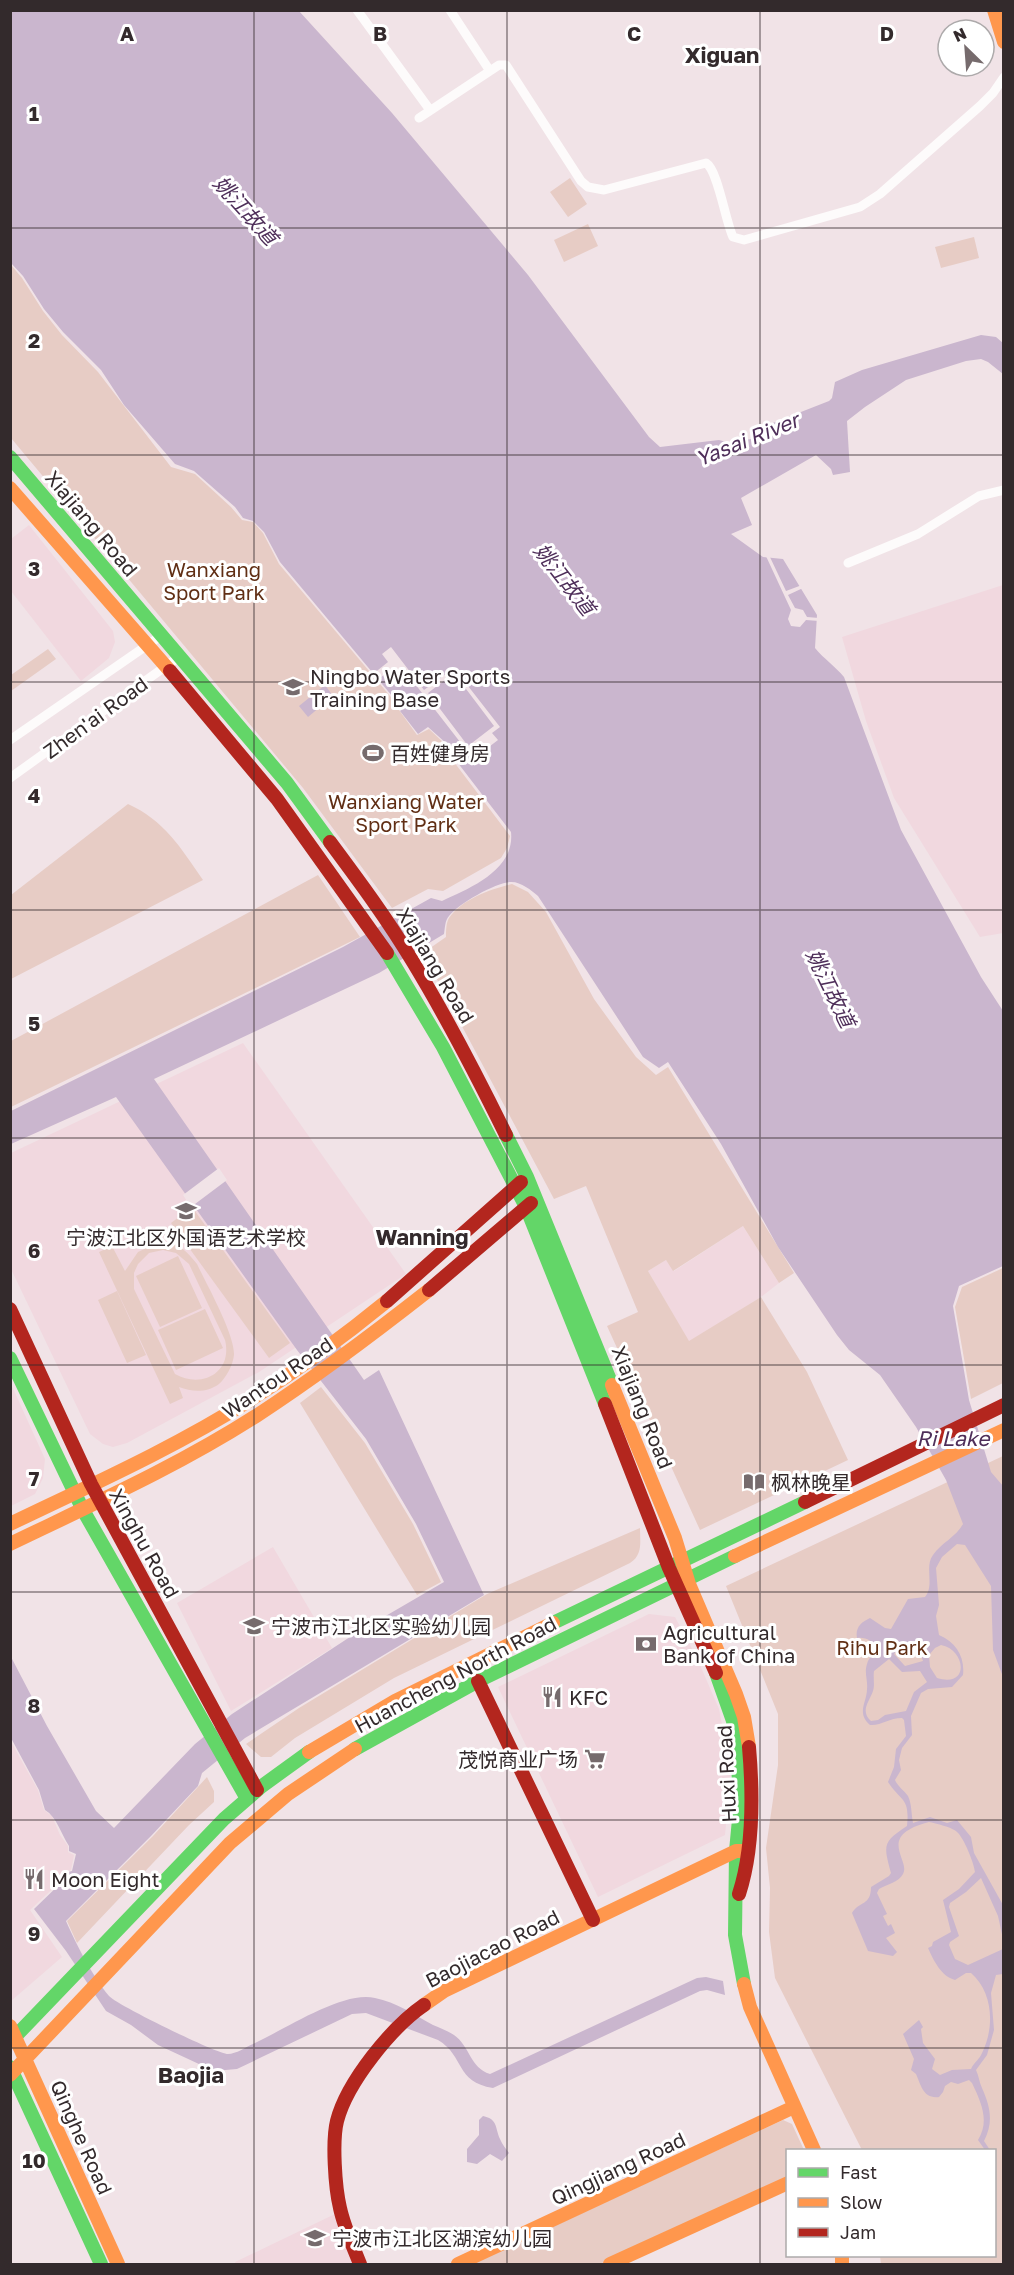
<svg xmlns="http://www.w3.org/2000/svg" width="1014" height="2275" font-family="'Golos Text','Noto Sans SC',sans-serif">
	<rect width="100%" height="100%" fill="#f1e3e7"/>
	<path fill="#f1d8df" d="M29,525l84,106 2,11 -6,16 -28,23 -70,-90v-52z
		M1003,585v348l-23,4 -86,-139 -28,-77 -24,-84z
		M243,1043l163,231 -147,98 -132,71 -14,4 -10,-3 -13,-10 -79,-165v-116z
		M743,1226l36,57 -18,14 -72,45 -41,-71 18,-11 8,11z
		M11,1384l34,75 -2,19 -8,16 -24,12z
		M273,1547l59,101 -101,63 -54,-108z
		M649,1614l26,3 22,41 22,51 12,62 -6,64 -127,62 -100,-210z
		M10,1740l28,50 6,20 8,6 8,19 8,11v6l6,3 -3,15 -7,2 -1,7 -33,31 32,47 -51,44z
		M335,2214l19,50h-118l-1,-2z"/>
	<path fill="#e7ccc5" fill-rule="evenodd" d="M570,178l17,26 -19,13 -18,-25z
		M588,224l10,22 -34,16 -10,-22z
		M974,237l5,21 -38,10 -6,-21z
		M11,265l11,13 21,33 19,24 36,37 73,95 24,7 36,33 11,13 11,2 10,11 16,31 122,145 -2,1 18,25 12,-6 16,15 6,14 59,78 -3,12 -6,10 -58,33 -15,-2 -36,19 -89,-120 -292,-350z
		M48,649l8,10 -45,32v-16z
		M128,804c36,16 53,44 75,76l-192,99v-84z
		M318,875l42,62 -349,170v-66z
		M512,884l16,8 18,20 48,87 42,58 20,18 12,-8 126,206 -15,10 -36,-57 -70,45 -7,-11 -18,11 41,70 72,-44 46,75 41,88 -148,70 -93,-204 31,-14 -52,-126 -32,13 -131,-246 23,-16c0,-6 0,-14 3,-19 13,-19 42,-29 63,-34z
		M192,1207l98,136 -21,15 -98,-135z
		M155,1244c22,-3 29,4 42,20 10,21 38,71 37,91 -1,10 -8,23 -15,29 -12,9 -27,8 -40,3l4,11 -13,6 -71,-152 13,-6 13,25 13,-19zM163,1250l13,3 13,11 36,76c8,33 -24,49 -50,34l-41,-85v-16l4,-9 11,-11z
		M178,1256l24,52 -42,19 -24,-51z
		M1003,1268v115l-32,16 -16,-92 7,-20z
		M117,1291l29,64 -19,8 -29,-63z
		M205,1309l18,39 -47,22 -18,-40z
		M321,1387l44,56 48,81 28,58 -24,13 -117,-192z
		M1003,1456v808h-122l-1,-8h114v-106h-132l-87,-172 -6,-46 1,-44 -4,-40 12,-83v-51l-52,-128z
		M640,1528c0,14 3,27 -10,35l-236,115 -99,60 -24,19h-10l-15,-13 53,-36 188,-114z
		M207,1777l7,14v11l-25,23 -112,118 -10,-22 86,-85z
		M783,2120l9,4 12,26h-16l-1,27 -187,87h-128z"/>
	<path fill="#cab6ce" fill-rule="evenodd" d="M11,11h288l93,102 136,162 121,162 11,10 59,-7 11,3 21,-4 4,-9 74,-29 3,-3 3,-16 27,-12 119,-35 15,2 7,6v31l-15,-12 -7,-3 -15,2 -60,19 -41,27 -18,14 3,51 -17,3 -2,-6 -15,-14 -75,43 11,27 -21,9 32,23 20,2 34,56 -2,33c9,11 20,18 29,29l57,153 80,147 22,34v255l-44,20 -6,20 16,94 22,72 12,14v191l-10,-27 -2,-64 -26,-41 -8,-1 -15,13 -6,11 3,37 -3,11 3,19c17,7 26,22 24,40l-11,12 -24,2 -7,4 -10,23 1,19 -10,13 -3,12 2,10 -6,10c3,7 9,10 13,16 4,9 3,17 5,27l17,-6 17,6 10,-3 14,17 3,16 29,52v34l-5,-23 -17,-38 -15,14 -16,11 -1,4 10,29 -9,6 -1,3 6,14 13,6 35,-16v25l-7,1 -5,18 3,37 -7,25 -11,15c3,6 3,12 6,18 8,18 12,34 2,53l6,9h-5l-7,-10c12,-19 3,-38 -6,-57l-3,-3 -11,4 -7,-2 -6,4 -2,6 -4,5c-16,2 -18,-12 -23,-23l-5,-4 3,-11 -11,-25 16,-14 4,7 -2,2 2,14 12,16 -3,10 8,6 12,-5 19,-1c3,-7 9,-10 11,-16 13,-26 11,-61 -11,-80h-5l-11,7c-14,-4 -21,-19 -27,-32l4,-2 1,-4 18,-10 -8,-32 16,-11 16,-17c-1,-9 -11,-34 -18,-40 -3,-4 -22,-9 -28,-10 -54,14 -18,38 -26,52 -4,8 -17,11 -24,15l-2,4 10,21 -4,2 5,10 3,-2 4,9 -9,5 11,14 -4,4 -25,-5 -16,-38c7,-12 19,-7 19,-26l18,-11 2,-3c-8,-29 -8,-31 16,-47 3,-29 -6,-24 -19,-44l6,-15 2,-18 10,-13 -2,-16 -2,-2c-13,0 -21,8 -32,7 -14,-12 -3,-23 -3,-36 1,-9 -3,-16 0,-25 2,-7 6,-9 10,-15 -5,-9 -11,-12 -20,-11 -2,-10 4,-16 13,-20l15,10 6,1 17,-30 17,-2c10,-12 -1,-30 8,-42 8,-12 23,-18 30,-31l-17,-44 -30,-53 -36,-52 -31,-25 -12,-15 -59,-88 -57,-103 -53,-82 -9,6 -16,-11 -105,-161c-7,-6 -18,-15 -28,-14 -15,1 -52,22 -61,34 -4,4 -4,12 -5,18l-65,39 -225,106 210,301 15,-10 105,225 -239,143 -43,35 -4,13 -47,50 -85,85c10,23 27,56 43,75 8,9 108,58 119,58 8,0 18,-7 25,-10 31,-14 90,-54 122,-46 21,4 40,17 58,27 7,3 15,6 21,10 16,11 16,33 36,39l207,-96 9,-1 17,4 2,14 -18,-5 -7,1 -207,97c-38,-6 -28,-32 -55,-48l-72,-27 -14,1 -115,55 -23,2 -56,-26 -27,-20 -25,-14 -40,-60 -32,-42 30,-29 1,-7 7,-2 4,-17 -7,-3v-5c-8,-12 -12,-29 -24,-36l-6,-20 -28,-52 -1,-83 37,71 49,85 18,17 81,-84 37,-30 121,-79 91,-53 -28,-58 -50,-85 -69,-89 -181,-253 -105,47v-33l332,-164 88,-49 11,3c28,-13 73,-31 69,-69l-60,-78 -4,-10 -19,-17 -10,7 -18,-23 3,-2 -123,-147 -16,-30 -11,-11 -10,-3 -8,-11 -41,-36 -19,-7 -51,-59 -23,-35 -38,-38 -19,-23 -21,-33 -12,-13zM941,1645c24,4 30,43 -4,33l-7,-11 -1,-12 6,-7zM900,1647h9l12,8 2,6 -18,5 -11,-12zM889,1659l13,13 18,-1 7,11 -13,10 -8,19 -21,4 -7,5 -7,1c-11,-10 -2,-19 2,-30 2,-6 0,-13 1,-20z
		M325,685l8,11 -25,21 -9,-11z
		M483,2116c15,3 12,12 17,23 2,5 6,10 9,14l-7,8 -12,-7 -13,10 -10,-2v-13l12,-14v-15z"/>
	<path fill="#f1e3e7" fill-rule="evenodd" d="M765,554l4,1 17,36 16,-6 1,3 -15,7 7,13 8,2 4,7 12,1v3l-13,-1 -6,7 -9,-1 -3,-7 3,-9z
		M391,647l33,43 30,-22 46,59 -8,6 6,7 -17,13 -6,-7 -8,5 -62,-80 -7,5 -6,-7 -15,11 -4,-6 15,-12 -6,-8zM454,673l40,53 -26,20 -40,-53z
		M219,1168l8,12 -36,27 -8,-12z"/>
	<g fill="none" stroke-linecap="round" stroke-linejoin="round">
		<path stroke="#fdfbfb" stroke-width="9" d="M357,10l73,100
			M450,10l40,61
			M419,118l80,-53h7l75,116 7,6 16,3 102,-27c12,7 19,57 27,74l11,3 116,-33 20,-13 100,-88 13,-13 11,-16
			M848,563l70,-29 61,-38 25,-6
			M10,740l152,-105
			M10,778l170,-122"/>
		<path stroke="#63d668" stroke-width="14" d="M10,457l277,326 43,59
			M387,953l56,94 83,160 79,197
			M506,1135l21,42 85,208
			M10,1358l73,152 163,287
			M553,1623l252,-121
			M716,1673l17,48 5,39 2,49 -4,42 -1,84 9,49
			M355,1749l123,-68 257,-125
			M10,2042l214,-223 38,-33 47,-34
			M10,2067l91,197"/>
		<path stroke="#ff974d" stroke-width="14" d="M994,10l10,32
			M10,488l160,183
			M612,1385l63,153 14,46 47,110 8,23 5,30
			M10,1524c81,-39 164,-76 240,-124 48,-30 93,-63 137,-99
			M10,1544c83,-40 168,-78 246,-128 60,-39 117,-82 173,-126
			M735,1556l269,-126
			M309,1752l86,-51 158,-78
			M744,1984l6,23 64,143
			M424,2005l20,-14 292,-140h6
			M10,2026l108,238
			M10,2075l220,-232 58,-49 67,-45
			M842,2256v8
			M458,2264l336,-157
			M610,2264l178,-81"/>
		<path stroke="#b3261e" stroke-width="14" d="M170,671l107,128 110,154
			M330,842c29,39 58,78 83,120 34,56 64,114 93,173
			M429,1290l102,-87
			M387,1301l134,-119
			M10,1309l81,175 166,306
			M605,1404l64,164 47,105
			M805,1502l199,-97
			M478,1681l115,239
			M739,1894c14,-43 14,-101 10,-147
			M360,2264c-7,-18 -16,-37 -20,-56 -5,-21 -8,-67 -3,-87 10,-39 55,-94 87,-116"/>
	</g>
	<path fill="none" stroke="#332a2c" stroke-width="1.5" stroke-opacity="0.55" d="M254,10v2254M507,10v2254M760,10v2254M10,228h994M10,455h994M10,682h994M10,910h994M10,1138h994M10,1365h994M10,1592h994M10,1820h994M10,2048h994"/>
	<defs>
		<symbol id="school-bare" viewBox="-9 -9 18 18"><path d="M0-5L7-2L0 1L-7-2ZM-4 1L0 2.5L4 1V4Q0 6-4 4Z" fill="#766b6d" stroke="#fff" stroke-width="2.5" paint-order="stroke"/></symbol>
		<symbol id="stadium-bare" viewBox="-9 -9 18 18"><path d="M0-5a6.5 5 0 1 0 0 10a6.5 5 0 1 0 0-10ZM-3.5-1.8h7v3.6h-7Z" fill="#766b6d" stroke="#fff" stroke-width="2.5" paint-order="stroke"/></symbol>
		<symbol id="library-bare" viewBox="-9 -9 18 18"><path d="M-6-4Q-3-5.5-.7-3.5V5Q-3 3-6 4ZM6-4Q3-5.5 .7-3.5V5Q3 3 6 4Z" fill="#766b6d" stroke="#fff" stroke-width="2.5" paint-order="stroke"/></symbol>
		<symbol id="bank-bare" viewBox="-9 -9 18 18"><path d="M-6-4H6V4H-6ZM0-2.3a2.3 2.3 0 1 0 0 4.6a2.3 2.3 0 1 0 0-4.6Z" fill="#766b6d" stroke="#fff" stroke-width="2.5" paint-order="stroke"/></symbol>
		<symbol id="restaurant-bare" viewBox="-9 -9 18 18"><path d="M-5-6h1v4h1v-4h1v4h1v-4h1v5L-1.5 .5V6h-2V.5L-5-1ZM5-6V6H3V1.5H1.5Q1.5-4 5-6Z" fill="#766b6d" stroke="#fff" stroke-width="2.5" paint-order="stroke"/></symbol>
		<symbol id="supermarket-bare" viewBox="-9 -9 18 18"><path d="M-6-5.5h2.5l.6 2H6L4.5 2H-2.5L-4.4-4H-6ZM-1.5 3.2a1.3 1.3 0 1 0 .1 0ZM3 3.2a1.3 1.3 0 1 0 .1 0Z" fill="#766b6d" stroke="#fff" stroke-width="2.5" paint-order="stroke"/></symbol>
	</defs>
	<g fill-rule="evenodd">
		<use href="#school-bare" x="278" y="672" width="30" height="30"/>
		<use href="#stadium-bare" x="358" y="738" width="30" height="30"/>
		<use href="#school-bare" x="171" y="1196" width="30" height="30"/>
		<use href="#library-bare" x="739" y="1467" width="30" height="30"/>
		<use href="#school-bare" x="239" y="1611" width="30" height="30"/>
		<use href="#bank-bare" x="631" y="1629" width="30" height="30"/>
		<use href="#restaurant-bare" x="537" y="1682" width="30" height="30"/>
		<use href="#supermarket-bare" x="580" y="1744" width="30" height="30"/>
		<use href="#restaurant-bare" x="19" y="1864" width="30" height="30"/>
		<use href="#school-bare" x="300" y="2223" width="30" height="30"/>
	</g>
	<g text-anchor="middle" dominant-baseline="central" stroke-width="6" stroke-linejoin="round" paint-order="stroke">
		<g font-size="20" fill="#332a2c" stroke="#fff">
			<text transform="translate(92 523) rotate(50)">Xiajiang Road</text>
			<text transform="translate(95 717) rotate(-36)">Zhen'ai Road</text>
			<text transform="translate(436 965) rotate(59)">Xiajiang Road</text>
			<text transform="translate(277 1377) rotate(-34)">Wantou Road</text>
			<text transform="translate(643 1407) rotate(68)">Xiajiang Road</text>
			<text transform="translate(145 1543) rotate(61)">Xinghu Road</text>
			<text transform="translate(455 1674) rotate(-28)">Huancheng North Road</text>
			<text transform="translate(726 1774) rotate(-93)">Huxi Road</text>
			<text transform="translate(492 1948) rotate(-27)">Baojiacao Road</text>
			<text transform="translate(82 2137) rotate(66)">Qinghe Road</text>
			<text transform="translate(618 2168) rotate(-25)">Qingjiang Road</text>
		</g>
		<g font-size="20" fill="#612f15" stroke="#fff">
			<text x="214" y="569">Wanxiang<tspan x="214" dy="23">Sport Park</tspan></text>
			<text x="406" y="801">Wanxiang Water<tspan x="406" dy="23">Sport Park</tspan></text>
			<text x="882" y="1647">Rihu Park</text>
		</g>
		<g font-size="20" fill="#332a2c" stroke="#fff" text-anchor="start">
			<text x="310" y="676">Ningbo Water Sports<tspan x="310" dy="23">Training Base</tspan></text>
			<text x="390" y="753">百姓健身房</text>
			<text x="186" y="1237" text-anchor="middle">宁波江北区外国语艺术学校</text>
			<text x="771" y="1482">枫林晚星</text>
			<text x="271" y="1626">宁波市江北区实验幼儿园</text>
			<text x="663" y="1632">Agricultural<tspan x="663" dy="23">Bank of China</tspan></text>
			<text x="569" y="1697">KFC</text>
			<text x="578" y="1759" text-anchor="end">茂悦商业广场</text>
			<text x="51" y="1879">Moon Eight</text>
			<text x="332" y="2238">宁波市江北区湖滨幼儿园</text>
		</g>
		<g font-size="21" font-style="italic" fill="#4f2f5a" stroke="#fff">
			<text transform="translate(246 210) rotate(48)">姚江故道</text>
			<text transform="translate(747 439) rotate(-22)">Yasai River</text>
			<text transform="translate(565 579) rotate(52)">姚江故道</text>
			<text transform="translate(831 988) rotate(64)">姚江故道</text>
			<text x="953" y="1438">Ri Lake</text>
		</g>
		<g font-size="22" font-weight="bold" fill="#332a2c" stroke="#fff">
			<text x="722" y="54">Xiguan</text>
			<text x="422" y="1236">Wanning</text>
			<text x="191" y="2074">Baojia</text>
		</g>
	</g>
	<g font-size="20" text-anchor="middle" font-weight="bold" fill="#332a2c" stroke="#fff" stroke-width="6" stroke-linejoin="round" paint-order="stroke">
		<text x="127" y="41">A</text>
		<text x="380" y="41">B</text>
		<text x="634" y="41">C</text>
		<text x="887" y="41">D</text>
		<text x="34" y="121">1</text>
		<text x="34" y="348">2</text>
		<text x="34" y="576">3</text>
		<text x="34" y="803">4</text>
		<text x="34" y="1031">5</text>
		<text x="34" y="1258">6</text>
		<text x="34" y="1486">7</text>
		<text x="34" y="1713">8</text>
		<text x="34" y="1941">9</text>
		<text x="34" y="2168">10</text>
	</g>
	<rect width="1014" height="2275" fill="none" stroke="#332a2c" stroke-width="24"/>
	<rect x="786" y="2149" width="210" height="108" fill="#ffffff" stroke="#adaaab" stroke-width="1.5"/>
	<rect x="798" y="2168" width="30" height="9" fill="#63d668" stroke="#adaaab" stroke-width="1.5"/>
	<text x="840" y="2179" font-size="18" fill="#332a2c">Fast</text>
	<rect x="798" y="2198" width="30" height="9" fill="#ff974d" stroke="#adaaab" stroke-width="1.5"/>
	<text x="840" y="2209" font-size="18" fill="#332a2c">Slow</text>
	<rect x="798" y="2228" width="30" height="9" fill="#b3261e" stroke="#adaaab" stroke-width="1.5"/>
	<text x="840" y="2239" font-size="18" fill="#332a2c">Jam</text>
	<g transform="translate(966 48) rotate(335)"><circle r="28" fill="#ffffff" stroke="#adaaab" stroke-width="1.5"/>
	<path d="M0-4.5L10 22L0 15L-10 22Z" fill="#766b6d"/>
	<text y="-9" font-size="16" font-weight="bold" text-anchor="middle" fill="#332a2c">N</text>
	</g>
</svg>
